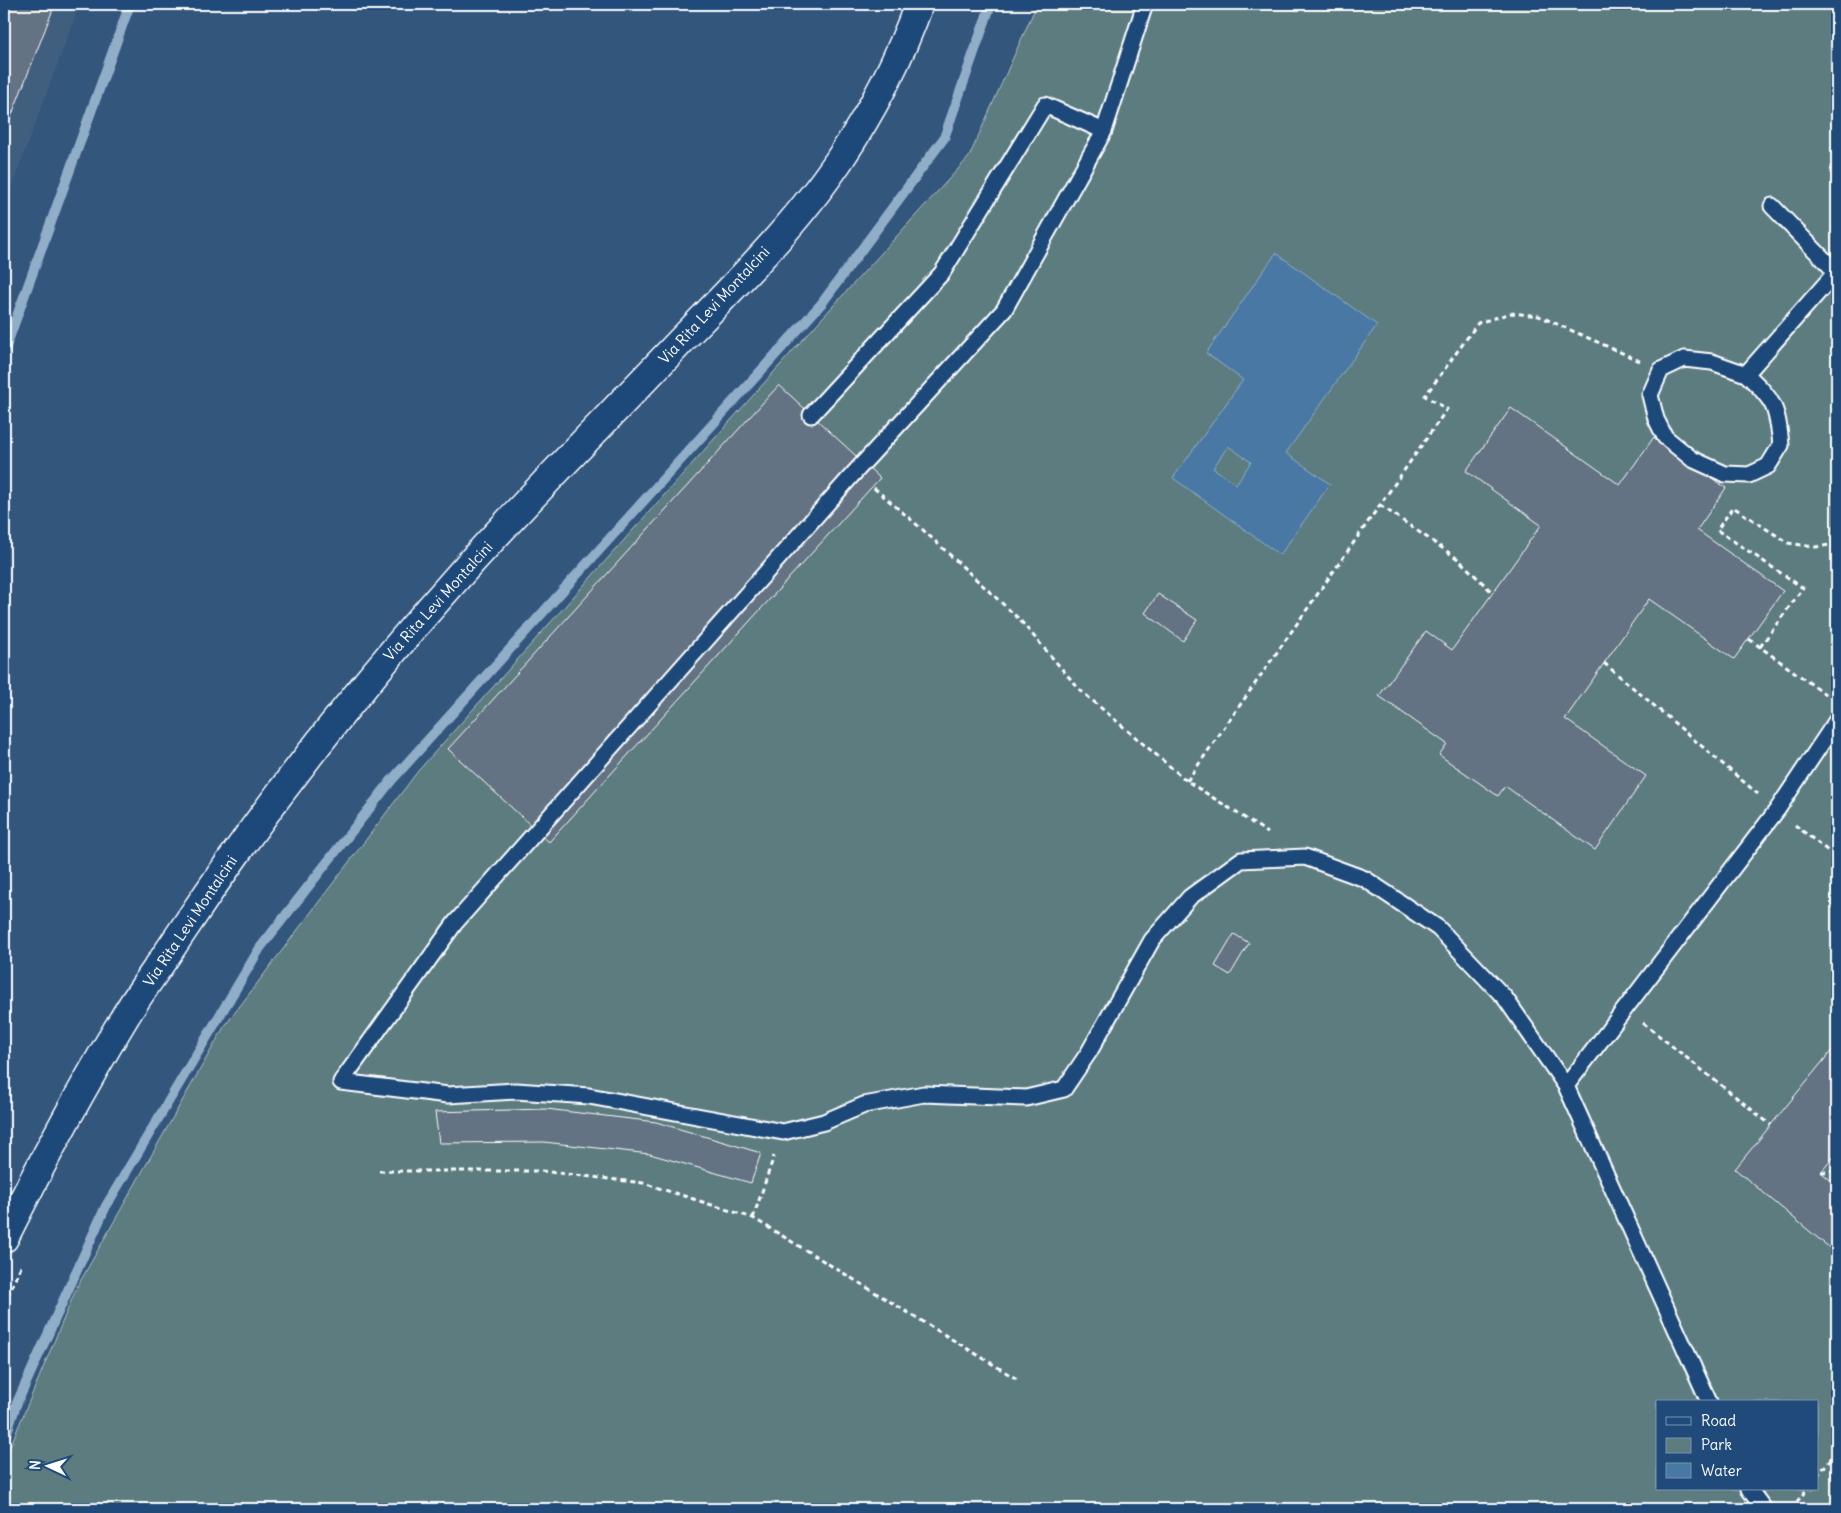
<svg xmlns="http://www.w3.org/2000/svg" width="1841" height="1513" font-family="Delius,sans-serif">
	<rect width="100%" height="100%" fill="#33567d"/>
	<filter id="ink" filterUnits="userSpaceOnUse"><feTurbulence type="fractalNoise" baseFrequency=".02" numOctaves="2"/><feDisplacementMap in="SourceGraphic" scale="10" xChannelSelector="R" yChannelSelector="G"/><feConvolveMatrix kernelMatrix="1 2 1 2 8 2 1 2 1" color-interpolation-filters="sRGB"/></filter>
	<g filter="url(#ink)">
		<path fill="#415f7f" d="M4,4h76l-76,203z"/>
		<path fill="#5c7c80" stroke="#aebec0" fill-rule="evenodd" d="M1037,4h800v1505h-1833v-48l73,-174 147,-260 194,-256 405,-454 146,-160zM1657,1402h160v87h-160z"/>
		<path fill="#4878a4" stroke="#91aec8" fill-rule="evenodd" d="M1276,253l101,72 -91,128 44,31 -50,71 -107,-77 70,-98 -37,-27zM1228,446l23,16 -15,22 -23,-16z"/>
		<g fill="none" stroke-linecap="round" stroke-linejoin="round">
			<path stroke="#91aec8" stroke-width="10" d="M4,352l126,-348
				M4,1441l12,-36 90,-199 154,-258 131,-167 431,-478 122,-165 47,-134"/>
		</g>
		<path fill="#637383" stroke="#fff" d="M4,4h51l-51,131z
			M779,385l101,93 -331,364 -101,-93z
			M1511,408l109,77 34,-48 72,51 -29,42 86,61 -49,68 -85,-60 -84,120 81,57 -51,74 -90,-64 -7,10 -59,-41 8,-11 -68,-48 47,-65 26,19 89,-125 -75,-54z
			M1158,594l39,26 -14,21 -38,-28z
			M1234,934l15,9 -19,32 -15,-9z
			M1837,1044v109l-16,19 16,14v68l-102,-85z
			M546,1109l110,13 105,31 -10,30 -101,-29 -106,-12 -105,1 -4,-31z"/>
		<g fill="none" stroke-linecap="round" stroke-linejoin="round">
			<defs>
				<path id="lane" d="M1104,131l-100,179 -149,162 -400,451 -114,159 107,13 68,-4 73,5 194,36 41,-10 40,-17 60,-11 102,4 38,-9 25,-37 63,-112 38,-43 51,-37 64,-3 60,22 73,49 67,70 61,88 143,316
					M1772,206l64,66 1,-1
					M1746,374c29,27 31,33 35,71l-13,21 -19,9 -24,-1 -33,-15 -27,-22 -9,-18 -6,-24 11,-25 23,-11 28,3 34,12 90,-102
					M811,415l131,-142 103,-168 59,26 41,-127
					M1566,1086l211,-276 60,-90
					M1749,1489l15,20"/>
				<path id="street" d="M4,1238c37,-74 76,-147 119,-218 16,-27 35,-52 52,-78 84,-127 178,-248 280,-362 72,-81 149,-158 224,-237 55,-57 114,-115 159,-181 33,-49 61,-102 81,-158"/>
			</defs>
			<use href="#lane" stroke="#fff" stroke-width="19"/>
			<use href="#street" stroke="#fff" stroke-width="31"/>
			<path stroke="#fff" stroke-width="3" stroke-dasharray="5 4" stroke-linecap="butt" d="M874,488l48,41 97,90 61,71 107,91 81,52
				M1380,505l78,54 35,34
				M1749,639l80,58
				M1760,647l43,-59 -86,-58 16,-23 55,36 27,4 22,-3
				M1604,663l154,131
				M1187,781l260,-372 -22,-13 53,-73 33,-10 28,3 101,45
				M1795,825l42,33
				M1643,1023l128,102
				M379,1171h162l102,12 110,35 264,161
				M1821,1172l16,-1
				M753,1218l21,-62
				M4,1304l18,-40
				M1817,1476l20,-25
				M1791,1509l16,-20"/>
			<use href="#lane" stroke="#1f4a7a" stroke-width="15"/>
			<use href="#street" stroke="#1f4a7a" stroke-width="28"/>
		</g>
	</g>
	<g text-anchor="middle" dominant-baseline="central" stroke-width="4" stroke-linejoin="round" paint-order="stroke">
		<g font-size="15" fill="#fff" stroke="#1f4a7a">
			<text transform="translate(714 305) rotate(-47)">Via Rita Levi Montalcini</text>
			<text transform="translate(438 601) rotate(-48)">Via Rita Levi Montalcini</text>
			<text transform="translate(190 921) rotate(-56)">Via Rita Levi Montalcini</text>
		</g>
	</g>
	<rect width="1841" height="1513" fill="none" stroke="#1f4a7a" stroke-width="20"/>
	<rect x="10" y="10" width="1821" height="1493" fill="none" stroke="#fff" stroke-width="2" filter="url(#ink)"/>
	<rect x="1656" y="1400" width="162" height="90" fill="#1f4a7a" stroke="#7992af"/>
	<rect x="1666" y="1417" width="25" height="8" fill="#1f4a7a" stroke="#7992af"/>
	<text x="1701" y="1426" font-size="15" fill="#ffffff">Road</text>
	<rect x="1666" y="1438" width="25" height="15" fill="#5c7c80" stroke="#7992af"/>
	<text x="1701" y="1450" font-size="15" fill="#ffffff">Park</text>
	<rect x="1666" y="1463" width="25" height="15" fill="#4878a4" stroke="#7992af"/>
	<text x="1701" y="1476" font-size="15" fill="#ffffff">Water</text>
	<g transform="translate(48 1466) rotate(274)" stroke="#1f4a7a" stroke-width="4" paint-order="stroke">
	<path d="M0-4L9 19L0 12L-9 19Z" fill="#ffffff"/>
	<text y="-8" font-size="14" font-weight="bold" text-anchor="middle" fill="#ffffff">N</text>
	</g>
</svg>
